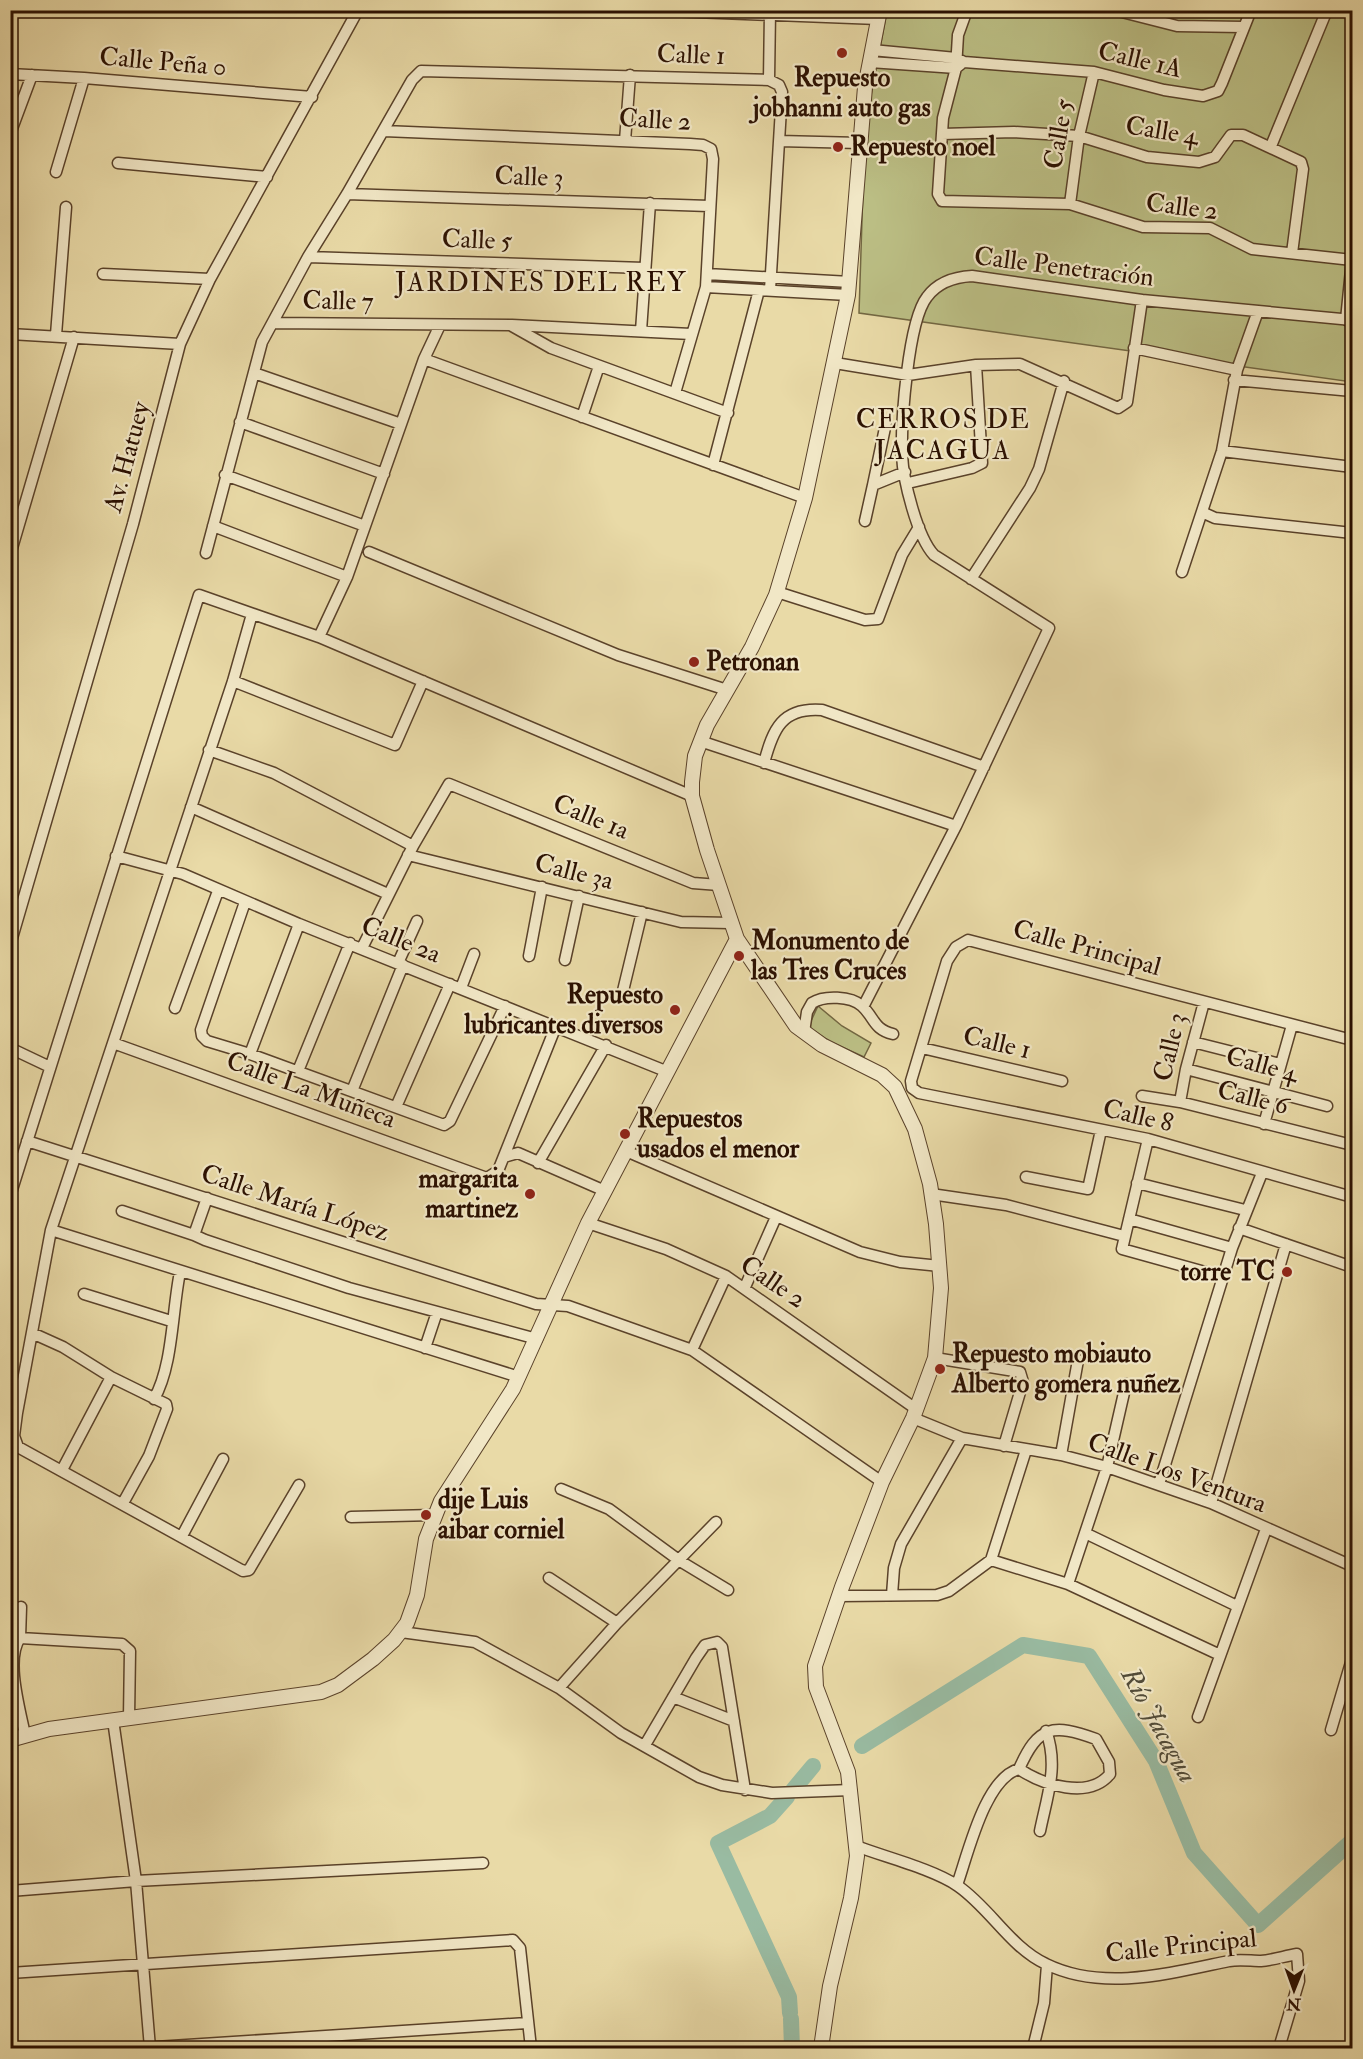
<svg xmlns="http://www.w3.org/2000/svg" width="1363" height="2059" font-family="'IM FELL Double Pica',serif">
	<rect width="100%" height="100%" fill="#e9daa7"/>
	<filter id="stains"><feTurbulence type="fractalNoise" baseFrequency=".00333" numOctaves="4"/><feColorMatrix values="0 0 0 0 .2 0 0 0 0 .09 0 0 0 0 .02 0 0 0 .5 -.17"/></filter>
	<radialGradient id="worn" r=".72"><stop offset=".6" stop-color="#630" stop-opacity="0"/><stop offset="1" stop-color="#630" stop-opacity=".3"/></radialGradient>
	<path fill="#bbbe84" stroke="#736742" stroke-width="1.5" d="M887,11h465v371l-493,-69 6,-186z
		M818,1006l24,20 29,17 -7,14 -33,-15 -21,-14v-5z"/>
	<g fill="none" stroke-linecap="round" stroke-linejoin="round">
		<path stroke="#99bba2" stroke-width="16" d="M862,1746l161,-101 66,11 67,105 38,92 64,72 94,-84
			M793,1790l20,-24
			M787,1797l-17,19 -52,27 71,154 1,16
			M791,2019l1,29"/>
		<defs>
			<path id="minor" d="M643,10l235,9
				M967,10l-9,25 -2,33 -13,50 -5,76 4,7 128,3 73,23 67,1 42,21 100,11
				M1114,10l63,16 66,1
				M1350,10l2,2
				M872,50l84,8 8,4 130,10 70,18 39,6 15,-5 4,-8 29,-73
				M870,62l86,6 5,-4
				M10,74l74,4 228,19
				M769,80l1,-69
				M384,131l306,13 13,1 8,4 2,10 -7,128 -31,106
				M10,134l22,-59
				M942,134l72,-2 65,4 68,21 52,5 16,-5 16,-22h12l58,27 2,7 -11,84
				M625,141l5,-66
				M779,141l81,2
				M1271,146l56,-136
				M118,163l149,14
				M56,172l28,-94
				M347,194l362,12
				M1070,204l9,-68 15,-64
				M308,257l336,11
				M103,274l107,5
				M707,274l143,8
				M706,287l142,8
				M1346,320l6,-60
				M273,323l239,2 179,9
				M512,326l39,22 177,65
				M641,331l9,-128
				M10,334l170,10
				M56,335l10,-128
				M1134,348l103,22
				M424,359l381,139
				M835,363l73,12 68,-10 44,-1 98,44 9,-6 15,-102
				M254,373l147,51
				M1234,380l118,11
				M582,417l17,-51
				M240,422l144,52
				M1222,451l130,16
				M713,465l46,-175
				M225,475l140,51
				M908,483l64,-15 10,-5 -6,-98
				M873,485l13,-62
				M1204,513l11,5 137,15
				M865,521l8,-36 32,-13
				M213,526l134,51
				M369,552l249,103 109,35
				M206,553l56,-211 46,-85 39,-63 65,-114 9,-9 348,9 10,5 3,7 -12,198
				M10,555l64,-218
				M1182,572l40,-121 15,-81 21,-59
				M971,579l59,-91 9,-19 25,-88
				M777,592l88,28 13,-1 24,-64 17,-28
				M319,637l28,-60 77,-218 16,-34
				M233,681l162,64 28,-64
				M700,741l256,85
				M209,750l65,23 139,73
				M764,763c9,-34 18,-56 58,-53l162,57
				M191,807l197,87
				M408,855l273,67 50,1
				M116,856l67,18 116,50 369,148
				M245,902l-44,128 1,6 5,5 43,13 194,71 6,-4 55,-115
				M10,945l123,-421 47,-180 30,-65 148,-269
				M362,948l51,-102 36,-62 244,99 26,2
				M529,956l13,-69
				M565,960l14,-64
				M398,963l19,-42
				M461,988l13,-34
				M622,995l20,-83
				M863,1007l93,-181 93,-198 -115,-73c-17,-18 -31,-76 -32,-100 -1,-33 6,-134 25,-158 11,-15 27,-20 45,-21l170,24 210,20
				M175,1008l43,-117
				M804,1032l3,-20 5,-9c12,-8 39,-7 50,3 13,12 11,23 31,28
				M1193,1042l87,22
				M113,1043l374,135 11,-7 58,-145
				M10,1048l40,19
				M922,1048l140,33
				M250,1054l49,-130
				M1186,1069l141,37
				M298,1071l52,-128
				M912,1088l-1,-7 36,-120 9,-14 12,-7 384,100
				M912,1088l7,5 229,46 204,58
				M352,1091l51,-126
				M1142,1096l38,6 172,43
				M1180,1102l6,-33 18,-67
				M396,1107l54,-123
				M1264,1124l28,-99
				M1148,1139l-26,110 101,28
				M27,1141l509,163 32,2 124,44 190,132
				M626,1151l234,101 40,10 40,4
				M504,1157l14,-4 87,38
				M538,1163l68,-118
				M1026,1177l62,12 13,-59
				M1137,1183l108,27
				M931,1194l75,11 118,31
				M10,1196l189,-601 120,42 373,159
				M207,1198l-13,37 11,5 144,48 188,51
				M122,1211l72,24
				M1129,1219l103,29
				M588,1223l78,26 60,27 190,133
				M1239,1228l113,39
				M51,1230l468,147
				M745,1287l31,-70
				M84,1294l87,27
				M32,1333l31,14 48,30 -49,93
				M425,1348l12,-36
				M692,1350l34,-74
				M935,1358l85,14 3,10 -19,64
				M111,1377l55,27 1,5 -18,47 -26,47
				M154,1399c19,-33 18,-88 26,-127
				M10,1412l7,1 34,-183 182,-549 19,-67
				M17,1413l-3,23 4,11 225,124 6,-1 50,-85
				M913,1418l49,20 99,17 46,12 104,36 141,63
				M1061,1455l17,-95
				M1159,1484l73,-236 30,-75
				M561,1489l48,20 71,52 48,29
				M1211,1503l75,-259
				M351,1517l83,-2
				M1085,1533l152,73
				M182,1536l41,-77
				M991,1560l77,24 152,71
				M549,1578l68,45
				M1068,1584l39,-117 19,-83
				M892,1595l2,-27 7,-24 61,-106
				M839,1596l98,-1 12,-4 42,-31 35,-110
				M401,1632l74,10 84,46 62,45 78,44 23,8 50,8 79,-3
				M20,1638l1,-31
				M559,1688l58,-65 99,-101
				M673,1697l61,24
				M1198,1717l68,-188
				M113,1720l23,161 14,167
				M1331,1730l21,-71
				M25,1735c-5,-25 -20,-76 -5,-97l102,6 8,7 -1,67
				M645,1745l51,-87 9,-13 12,-3 5,5 23,143
				M1352,1753v11
				M1040,1831c7,-35 19,-65 6,-100
				M856,1846c29,11 77,23 102,40 32,22 53,62 88,78 57,28 125,9 183,-3 11,-2 22,0 32,0 12,-1 24,-5 36,-7l2,27 -20,67
				M957,1885c11,-31 28,-107 62,-116 24,16 70,31 91,5l-1,-12 -13,-23c-44,-16 -58,-13 -77,30
				M10,1891l126,-10 347,-18
				M10,1973l503,-33 7,8 11,100
				M140,2048l387,-25
				M1033,2048l11,-45 3,-38"/>
			<path id="tertiary" d="M10,1740l39,-11 272,-37 17,-7 35,-26 21,-19 13,-17 10,-28 9,-56 15,-38 72,-112 75,-166 149,-284
				M821,2048l9,-62 21,-88 6,-42 -9,-84 -32,-85 -1,-21 27,-79 40,-105 31,-64 22,-60 6,-70 -5,-64 -6,-40 -15,-55 -20,-42 -13,-12 -60,-30 -26,-19 -59,-87 -30,-89 -15,-54v-14l3,-26 12,-31 45,-78 24,-52 29,-97 43,-203 17,-208 15,-77"/>
		</defs>
		<use href="#minor" stroke="#5a422a" stroke-width="13"/>
		<use href="#tertiary" stroke="#5a422a" stroke-width="16"/>
		<use href="#minor" stroke="#f1e7c6" stroke-width="10"/>
		<use href="#tertiary" stroke="#f1e7c6" stroke-width="14"/>
	</g>
	<g fill="#8f2418" stroke="#f1e7c6" stroke-width="2">
		<circle cx="842" cy="53" r="6"/>
		<circle cx="838" cy="147" r="6"/>
		<circle cx="694" cy="662" r="6"/>
		<circle cx="739" cy="956" r="6"/>
		<circle cx="675" cy="1010" r="6"/>
		<circle cx="625" cy="1134" r="6"/>
		<circle cx="530" cy="1194" r="6"/>
		<circle cx="1287" cy="1272" r="6"/>
		<circle cx="940" cy="1369" r="6"/>
		<circle cx="426" cy="1515" r="6"/>
	</g>
	<g text-anchor="middle" dominant-baseline="central" stroke-width="4.5" stroke-linejoin="round" paint-order="stroke">
		<g font-size="26" fill="#2b1001" stroke="#f1e7c6">
			<text transform="translate(691 55) rotate(2)">Calle 1</text>
			<text transform="translate(1140 60) rotate(13)">Calle 1A</text>
			<text transform="translate(163 62) rotate(5)">Calle Peña 0</text>
			<text transform="translate(655 120) rotate(3)">Calle 2</text>
			<text transform="translate(1162 131) rotate(9)">Calle 4</text>
			<text transform="translate(1059 134) rotate(-80)">Calle 5</text>
			<text transform="translate(529 177) rotate(2)">Calle 3</text>
			<text transform="translate(1182 207) rotate(7)">Calle 2</text>
			<text transform="translate(477 240) rotate(2)">Calle 5</text>
			<text transform="translate(1064 267) rotate(7)">Calle Penetración</text>
			<text transform="translate(338 301) rotate(1)">Calle 7</text>
			<text transform="translate(127 457) rotate(-75)">Av. Hatuey</text>
			<text transform="translate(591 817) rotate(22)">Calle 1a</text>
			<text transform="translate(574 872) rotate(14)">Calle 3a</text>
			<text transform="translate(401 940) rotate(22)">Calle 2a</text>
			<text transform="translate(1087 948) rotate(15)">Calle Principal</text>
			<text transform="translate(997 1043) rotate(13)">Calle 1</text>
			<text transform="translate(1170 1047) rotate(-77)">Calle 3</text>
			<text transform="translate(1262 1065) rotate(15)">Calle 4</text>
			<text transform="translate(311 1090) rotate(20)">Calle La Muñeca</text>
			<text transform="translate(1253 1098) rotate(14)">Calle 6</text>
			<text transform="translate(1138 1116) rotate(13)">Calle 8</text>
			<text transform="translate(295 1203) rotate(18)">Calle María López</text>
			<text transform="translate(773 1282) rotate(34)">Calle 2</text>
			<text transform="translate(1177 1473) rotate(20)">Calle Los Ventura</text>
			<text transform="translate(1181 1946) rotate(-6)">Calle Principal</text>
		</g>
		<g font-size="26" font-weight="bold" fill="#2b1001" stroke="#f1e7c6" text-anchor="start">
			<text x="842" y="78" text-anchor="middle">Repuesto<tspan x="842" dy="30">jobhanni auto gas</tspan></text>
			<text x="850" y="147">Repuesto noel</text>
			<text x="706" y="662">Petronan</text>
			<text x="751" y="941">Monumento de<tspan x="751" dy="30">las Tres Cruces</tspan></text>
			<text x="663" y="995" text-anchor="end">Repuesto<tspan x="663" dy="30">lubricantes diversos</tspan></text>
			<text x="637" y="1119">Repuestos<tspan x="637" dy="30">usados el menor</tspan></text>
			<text x="518" y="1179" text-anchor="end">margarita<tspan x="518" dy="30">martinez</tspan></text>
			<text x="1275" y="1272" text-anchor="end">torre TC</text>
			<text x="952" y="1354">Repuesto mobiauto<tspan x="952" dy="30">Alberto gomera nuñez</tspan></text>
			<text x="438" y="1500">dije Luis<tspan x="438" dy="30">aibar corniel</tspan></text>
		</g>
		<g font-size="27" letter-spacing="1.5" fill="#2b1001" stroke="#f1e7c6">
			<text x="541" y="282">JARDINES DEL REY</text>
			<text x="943" y="419">CERROS DE<tspan x="943" dy="31">JACAGUA</tspan></text>
		</g>
		<g font-size="27" font-style="italic" fill="#524c39" stroke="#f1e7c6">
			<text transform="translate(1159 1725) rotate(61)">Río Jacagua</text>
		</g>
	</g>
	<rect width="1363" height="2059" fill="none" stroke="#e9daa7" stroke-width="36"/>
	<rect x="12" y="12" width="1339" height="2035" fill="none" stroke="#2b1001" stroke-width="3"/>
	<rect x="18" y="18" width="1327" height="2023" fill="none" stroke="#2b1001" stroke-width="1.5"/>
	<g transform="translate(1294 1990) rotate(181)" stroke="#f1e7c6" stroke-width="4.5" paint-order="stroke">
	<path d="M0-4.5L10 22L0 15L-10 22Z" fill="#2b1001"/>
	<text y="-9" font-size="16" font-weight="bold" text-anchor="middle" fill="#2b1001">N</text>
	</g>
	<rect width="100%" height="100%" filter="url(#stains)"/>
	<rect width="100%" height="100%" fill="url(#worn)"/>
</svg>
